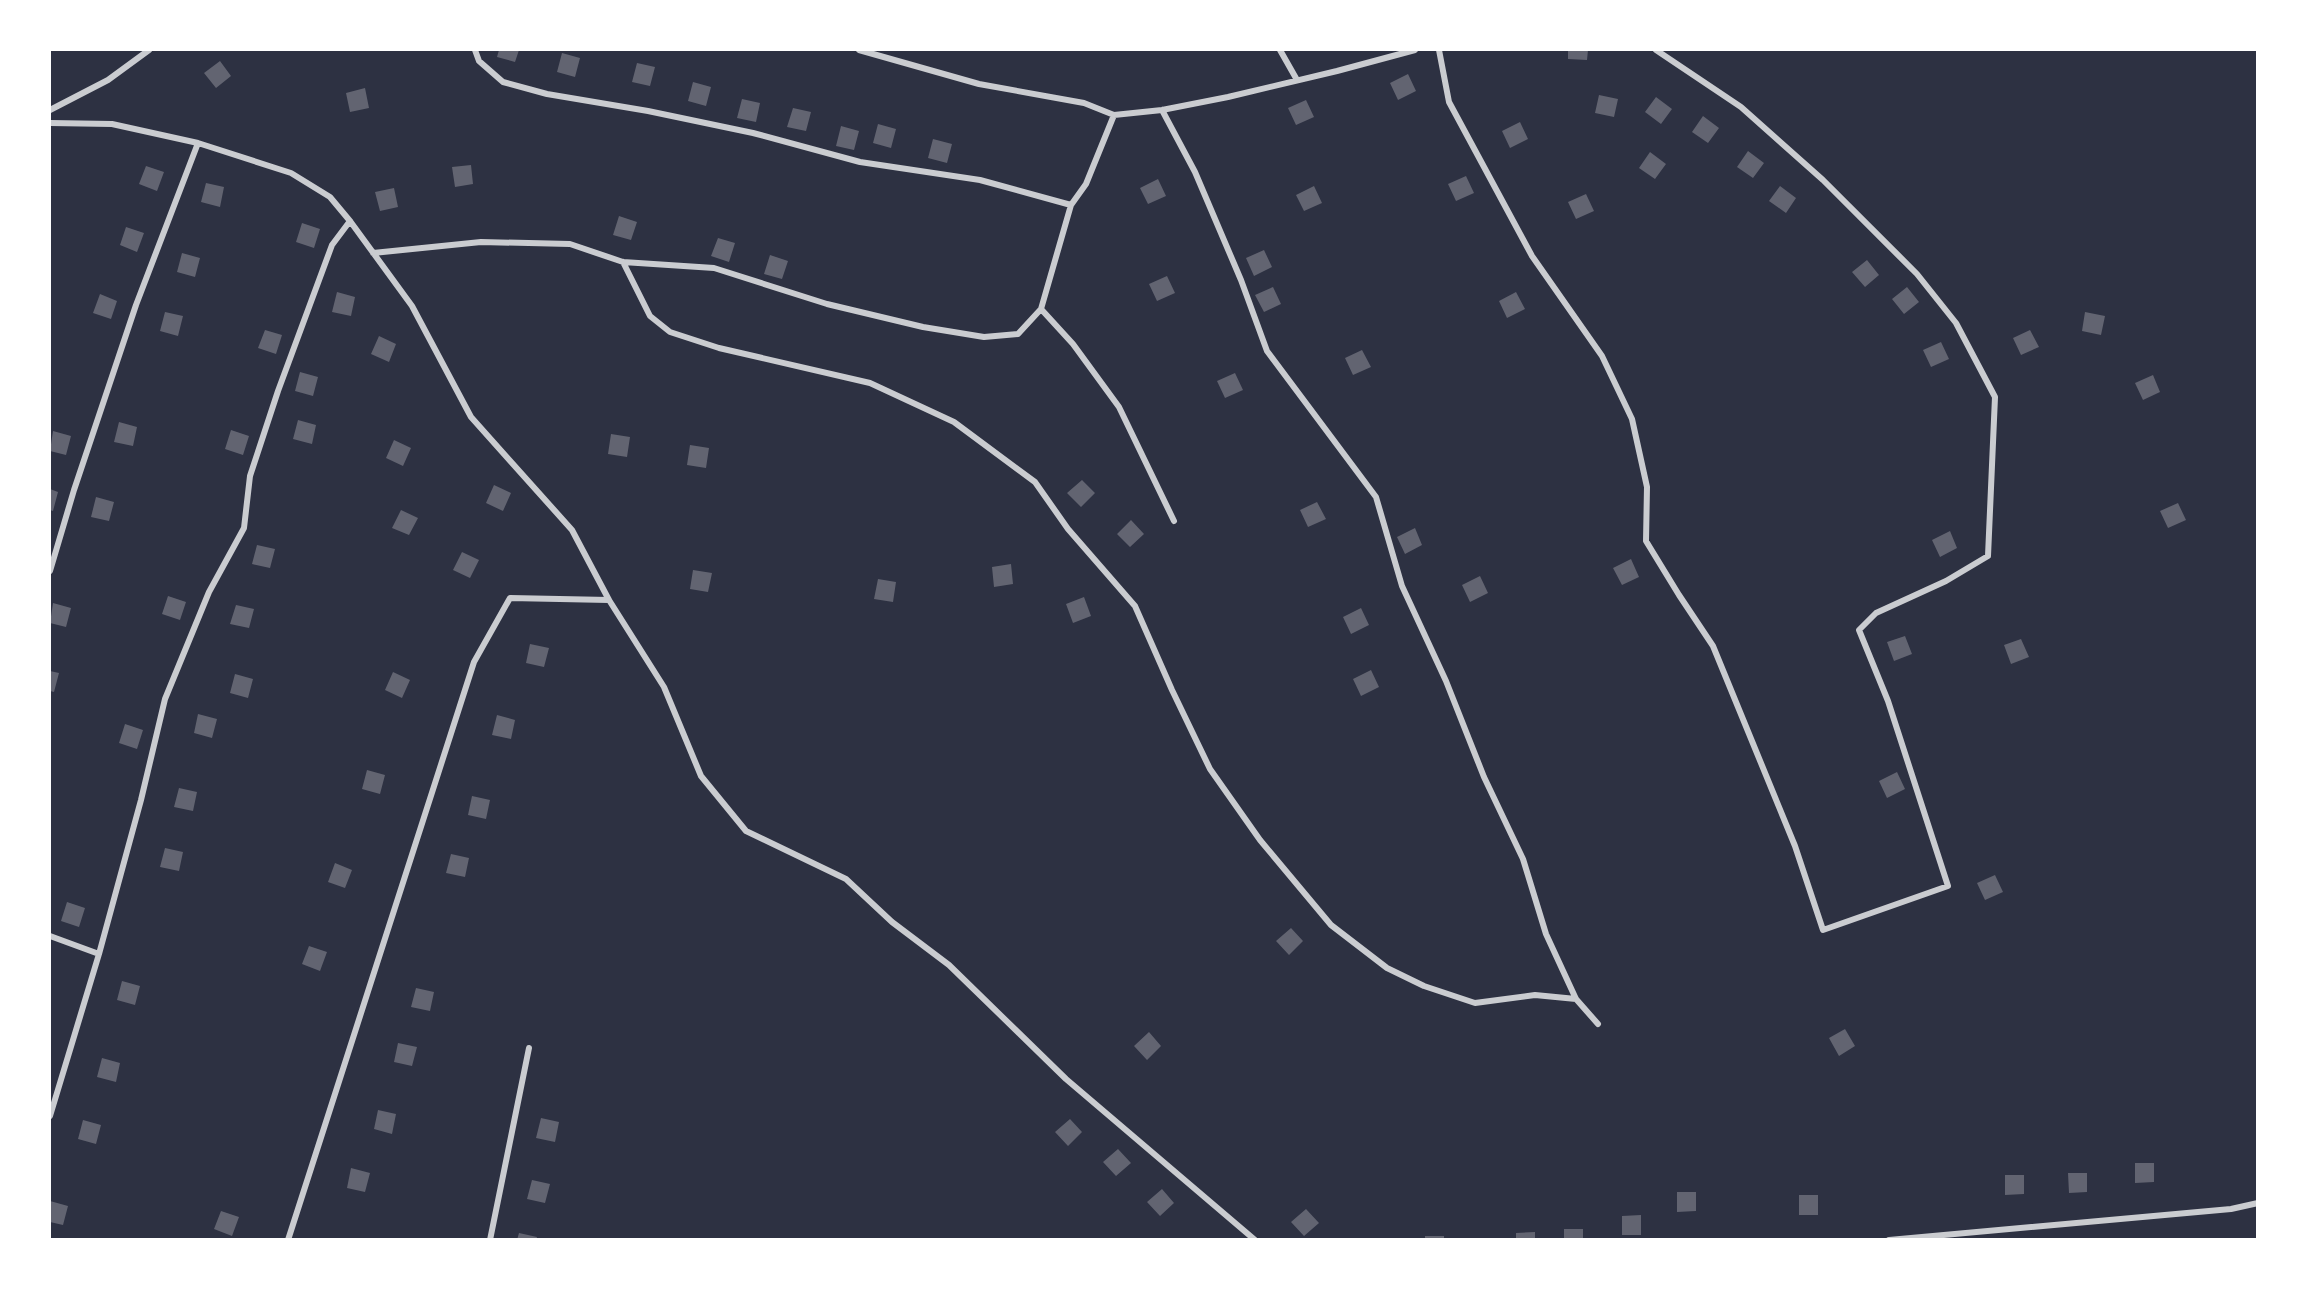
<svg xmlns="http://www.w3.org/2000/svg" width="2307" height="1289" font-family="Barlow,sans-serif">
	<rect width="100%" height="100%" fill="#2d3142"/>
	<path fill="#626471" d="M499,50h20l-4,12 -18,-5z
		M1568,50h20l-1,10 -19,-1z
		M562,53l18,5 -5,19 -18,-5z
		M220,61l11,15 -15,12 -12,-15z
		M637,63l18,4 -5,19 -18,-4z
		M1408,74l8,17 -18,9 -8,-17z
		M693,82l18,5 -5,19 -18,-5z
		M365,88l4,20 -19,4 -4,-19z
		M1599,95l19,4 -4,18 -19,-4z
		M1656,97l16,12 -11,15 -16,-12z
		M742,99l18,4 -4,19 -19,-4z
		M1306,100l8,17 -18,8 -8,-17z
		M793,108l18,4 -5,19 -19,-4z
		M1703,116l16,12 -11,15 -16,-11z
		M1520,122l8,17 -18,9 -8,-17z
		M878,124l18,5 -5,19 -18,-5z
		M841,126l18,5 -5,19 -18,-4z
		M933,139l19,5 -5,19 -19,-5z
		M1748,151l16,12 -11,15 -16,-11z
		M1650,152l16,12 -11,15 -16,-11z
		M471,165l2,19 -18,3 -3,-20z
		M146,166l18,6 -7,19 -18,-7z
		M1466,176l8,17 -18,8 -8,-17z
		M1158,179l8,17 -18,8 -8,-16z
		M206,183l18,4 -4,20 -19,-5z
		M1314,186l8,17 -18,8 -8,-16z
		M1780,186l16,12 -10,15 -17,-12z
		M394,188l4,19 -18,4 -5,-19z
		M1586,194l8,17 -18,8 -8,-17z
		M619,216l18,6 -6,18 -18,-5z
		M302,223l18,6 -6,19 -18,-6z
		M126,227l18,6 -7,19 -17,-7z
		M718,238l17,5 -6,19 -18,-6z
		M1264,250l8,17 -18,9 -8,-18z
		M182,253l18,5 -5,19 -18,-5z
		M770,255l18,6 -6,18 -18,-5z
		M1867,260l12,15 -14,12 -13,-15z
		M1167,276l8,17 -18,8 -8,-17z
		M1273,287l8,17 -17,8 -9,-17z
		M1907,287l12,15 -15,12 -12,-15z
		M337,292l18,5 -4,19 -19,-4z
		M1516,292l9,17 -18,9 -8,-17z
		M100,294l17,7 -6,18 -18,-6z
		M165,312l18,4 -5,20 -18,-5z
		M2085,312l20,4 -4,19 -19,-4z
		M265,330l17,5 -6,19 -18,-6z
		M2030,330l9,17 -18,8 -8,-17z
		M379,336l17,8 -7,18 -18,-8z
		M1941,342l8,17 -18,8 -8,-17z
		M1362,350l9,17 -18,8 -8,-17z
		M300,372l18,5 -5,19 -18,-5z
		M1235,373l8,17 -18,8 -8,-17z
		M2153,375l7,17 -17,8 -8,-17z
		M298,420l18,5 -4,19 -19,-5z
		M119,422l18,5 -4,19 -19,-4z
		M231,430l18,6 -6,19 -18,-6z
		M53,431l18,5 -5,19 -16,-4z
		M611,434l19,3 -3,20 -19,-3z
		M394,440l17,8 -8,18 -17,-8z
		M690,445l19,3 -3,20 -19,-3z
		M1082,480l13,13 -14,14 -14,-14z
		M494,485l17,8 -8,18 -17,-8z
		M50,489l8,3 -5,19 -3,-1z
		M96,497l18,5 -5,19 -18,-4z
		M1317,502l9,17 -18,8 -8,-17z
		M2178,503l8,17 -18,8 -8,-17z
		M401,510l17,8 -9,17 -17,-7z
		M1131,520l13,14 -14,13 -13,-13z
		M1415,528l7,17 -17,9 -8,-17z
		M1950,531l7,17 -17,9 -8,-17z
		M257,545l18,4 -5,19 -18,-4z
		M462,552l17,8 -9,18 -17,-8z
		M1631,559l8,18 -17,8 -9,-17z
		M1011,564l2,20 -19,3 -2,-20z
		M693,570l19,3 -4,19 -18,-3z
		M1480,576l8,17 -18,9 -8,-17z
		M878,579l18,3 -3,20 -19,-3z
		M168,596l18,6 -6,18 -18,-6z
		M1084,597l7,19 -18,7 -7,-19z
		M53,603l18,5 -5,19 -16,-4z
		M236,605l18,4 -5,19 -19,-4z
		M1361,608l8,17 -18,9 -8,-17z
		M1905,636l7,18 -18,7 -7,-19z
		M2021,639l8,18 -18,7 -7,-19z
		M530,644l19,4 -5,19 -18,-4z
		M1371,670l8,17 -18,9 -8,-17z
		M50,671l9,2 -5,19 -4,-1z
		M393,672l17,8 -8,18 -17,-8z
		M235,674l18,5 -5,19 -18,-5z
		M198,714l19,5 -5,19 -18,-5z
		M497,715l18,5 -4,19 -19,-4z
		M125,724l18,6 -6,19 -18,-6z
		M367,770l18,5 -5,19 -18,-5z
		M1897,772l8,17 -18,9 -8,-17z
		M179,788l18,4 -4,19 -19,-4z
		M472,796l18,4 -4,19 -18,-4z
		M165,848l18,4 -4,19 -19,-4z
		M451,854l18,4 -4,19 -19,-4z
		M335,863l17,7 -7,18 -17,-6z
		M1995,875l8,17 -18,8 -8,-17z
		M67,902l18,6 -6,19 -18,-6z
		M1291,928l12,13 -14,14 -13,-14z
		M309,946l18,6 -7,19 -18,-7z
		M122,981l18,5 -5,19 -18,-5z
		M416,988l18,4 -4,19 -19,-4z
		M1845,1029l10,17 -16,10 -10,-18z
		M1149,1032l12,14 -14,14 -13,-14z
		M398,1043l19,4 -5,19 -18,-4z
		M102,1058l18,5 -4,19 -19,-5z
		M378,1110l18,4 -4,20 -18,-5z
		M541,1118l18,4 -4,20 -19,-4z
		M1070,1119l12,13 -14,14 -13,-14z
		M83,1120l18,5 -5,19 -18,-5z
		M1118,1149l13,14 -15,13 -13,-14z
		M2135,1163h19v19l-19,1z
		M351,1168l19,5 -5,19 -18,-4z
		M2068,1173h19v19l-18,1z
		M2005,1175h19v19l-19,1z
		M532,1180l18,4 -5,19 -18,-4z
		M1162,1189l12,14 -14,13 -13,-14z
		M1677,1192h19v19l-19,1z
		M1799,1195h19v20h-19z
		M50,1201l18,5 -5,19 -13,-3z
		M1306,1209l13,14 -15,13 -13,-14z
		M221,1211l18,6 -7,19 -18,-7z
		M1641,1215v20h-19v-19z
		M1564,1229h19v11h-19z
		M1535,1232v8h-19v-7z
		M519,1233l18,4 -1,3h-19z
		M1425,1236h19v4h-19z"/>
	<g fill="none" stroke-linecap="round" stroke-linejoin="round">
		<path stroke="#caccd0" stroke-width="6" d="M475,50l4,11 24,21 44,12 101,17 105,22 107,29 120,18 91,25 -30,104 32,35 46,63 55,114
			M859,50l120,34 105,19 30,12 48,-5 66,-13 109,-26 78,-21
			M1280,50l17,30
			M1439,50l10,52 83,154 70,100 30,63 15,68 -1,54 33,54 34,51 82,200 28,84 125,-44 -60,-185 -29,-71 17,-17 70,-32 42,-25 7,-159 -39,-74 -39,-49 -94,-94 -82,-73 -85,-57
			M50,110l58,-30 41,-30
			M1162,110l33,62 46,108 26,71 109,146 26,89 44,95 38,96 39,82 23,75 30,65 22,25
			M50,123l62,1 86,19 93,30 39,24 20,24 62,85 59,111 101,113 37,70 55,87 37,89 45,55 100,48 46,43 57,43 117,114 189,161
			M1071,205l15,-21 28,-69
			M373,253l108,-11 89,2 53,18 91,6 113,36 96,23 61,10 34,-3 23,-25
			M623,262l27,54 20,16 49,16 151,35 84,39 81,60 33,47 67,77 37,84 38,79 50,71 71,85 56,43 37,18 51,17 60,-8 41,4
			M50,571l24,-81 62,-185 62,-162
			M50,936l49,18
			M50,1116l49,-162 42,-154 24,-101 44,-107 35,-64 6,-52 28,-85 54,-146 18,-24
			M288,1240l186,-578 36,-64 99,2
			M490,1240l39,-192
			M1889,1240l342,-31 27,-6"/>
	</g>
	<rect width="2307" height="1289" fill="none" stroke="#ffffff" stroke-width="102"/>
</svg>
